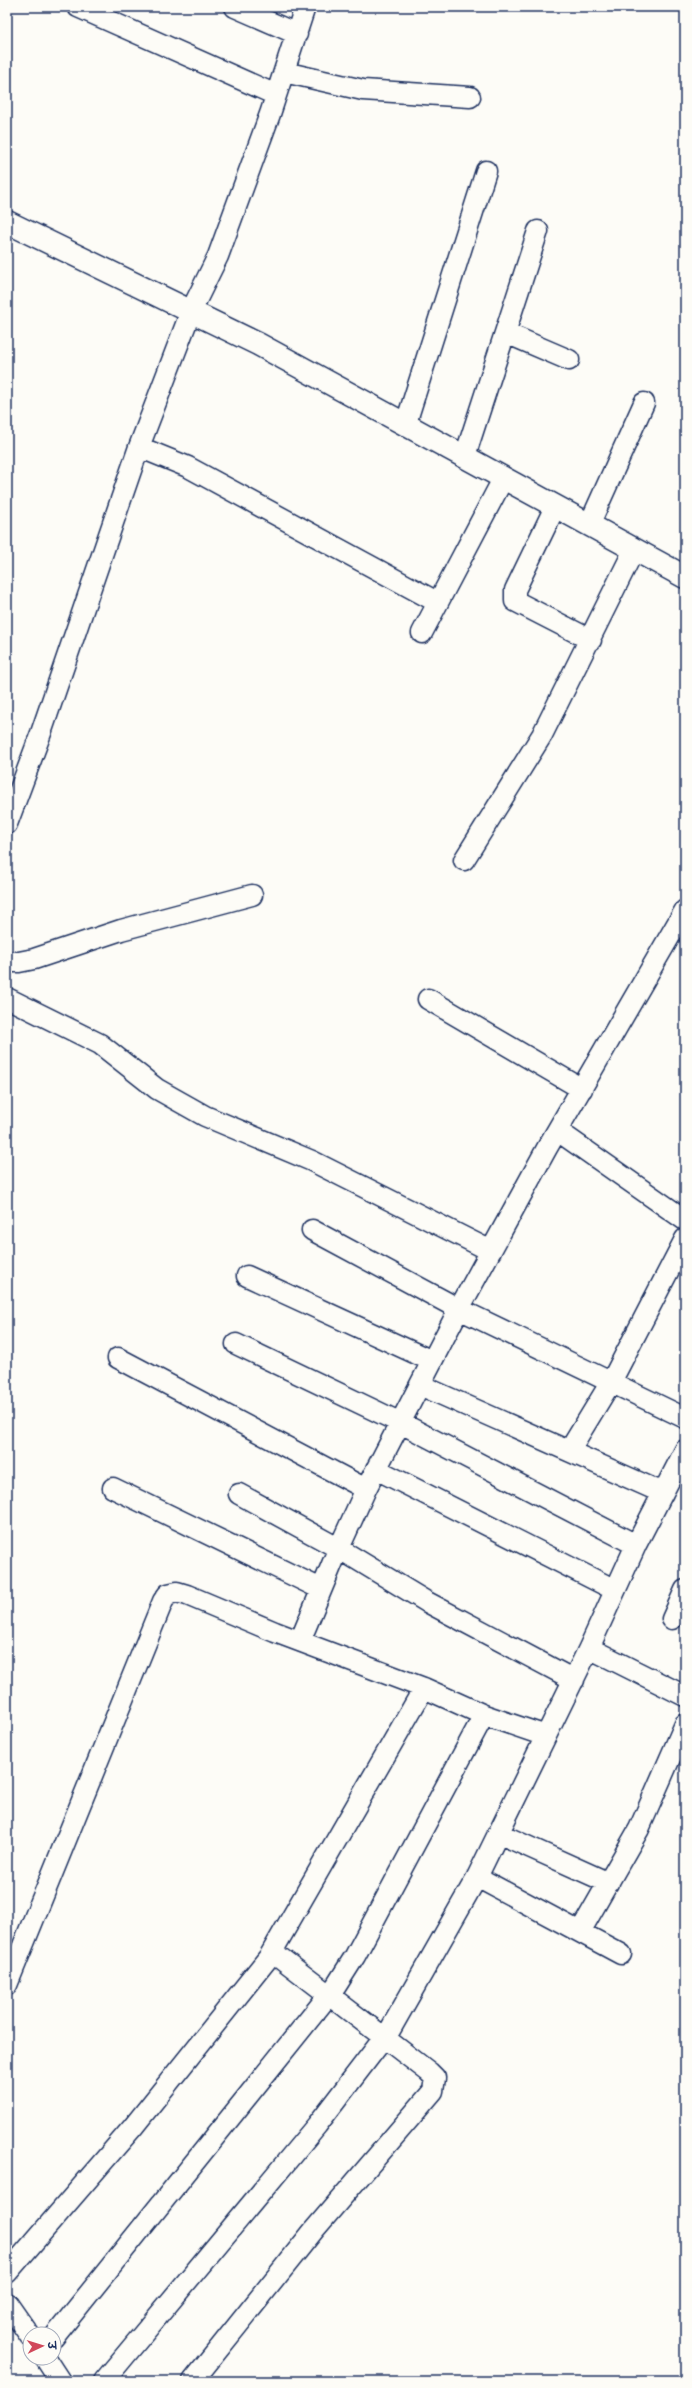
<svg xmlns="http://www.w3.org/2000/svg" width="692" height="2388" font-family="Mynerve,'Playpen Sans Deva',sans-serif">
	<rect width="100%" height="100%" fill="#fdfcf7"/>
	<filter id="ink" filterUnits="userSpaceOnUse"><feTurbulence type="fractalNoise" baseFrequency=".025" numOctaves="2"/><feDisplacementMap in="SourceGraphic" scale="8" xChannelSelector="R" yChannelSelector="G"/><feConvolveMatrix kernelMatrix="1 2 1 2 8 2 1 2 1" color-interpolation-filters="sRGB"/></filter>
	<g filter="url(#ink)">
		<g fill="none" stroke-linecap="round" stroke-linejoin="round">
			<defs>
				<path id="minor" d="M78,7l198,88
					M235,7l62,27
					M284,72l79,18 107,7
					M506,333l63,27
					M406,423l80,-252
					M139,447l49,20 249,135
					M465,456l73,-225
					M555,507l-40,83v11l76,39
					M590,523l54,-120
					M422,633l81,-154
					M7,824l34,-91 98,-286 52,-136 27,-55 52,-142 35,-107
					M464,860l78,-125 92,-185
					M7,962h12l15,-3 87,-29 131,-35
					M7,998l93,46 57,45 48,27 107,45 179,90
					M428,999l154,90
					M558,1131l127,89
					M312,1230l147,79 226,109
					M247,1276l185,85
					M236,1344l165,79 235,122
					M118,1358l248,131
					M420,1385l243,108
					M569,1451l42,-69 74,-143
					M376,1469l239,121
					M113,1488l208,101
					M239,1494l99,54 89,54 147,78
					M672,1619l13,-29
					M300,1641l35,-84 31,-68 93,-180 88,-161 138,-238
					M589,1648l96,48
					M498,1833l111,50
					M477,1877l144,77
					M580,1932l59,-103 46,-105
					M7,1985l156,-384 5,-7 9,-2 10,3 88,37 149,56 60,27 62,21
					M7,2273l126,-146 136,-170 155,-269
					M7,2303l23,33
					M54,2337l282,-351 19,-30 129,-241
					M45,2358l15,23
					M104,2381l213,-256 73,-95 87,-153 112,-229 47,-103 49,-95
					M193,2381l121,-151 119,-139 2,-13 -6,-6 -156,-120"/>
				<path id="tertiary" d="M7,222l251,122 427,233"/>
			</defs>
			<use href="#minor" stroke="#1b2f5e" stroke-width="23"/>
			<use href="#tertiary" stroke="#1b2f5e" stroke-width="25"/>
			<use href="#minor" stroke="#fdfcf7" stroke-width="20"/>
			<use href="#tertiary" stroke="#fdfcf7" stroke-width="22"/>
		</g>
	</g>
	<rect width="692" height="2388" fill="none" stroke="#fdfcf7" stroke-width="24"/>
	<rect x="12" y="12" width="668" height="2364" fill="none" stroke="#1b2f5e" stroke-width="1.5" filter="url(#ink)"/>
	<g transform="translate(42 2346) rotate(86)"><circle r="19" fill="#fdfcf7" stroke="#a3aaba"/>
	<path d="M0-3L7 15L0 10L-7 15Z" fill="#d1495b"/>
	<text y="-6" font-size="11" font-weight="bold" text-anchor="middle" fill="#1b2f5e">उ</text>
	</g>
</svg>
